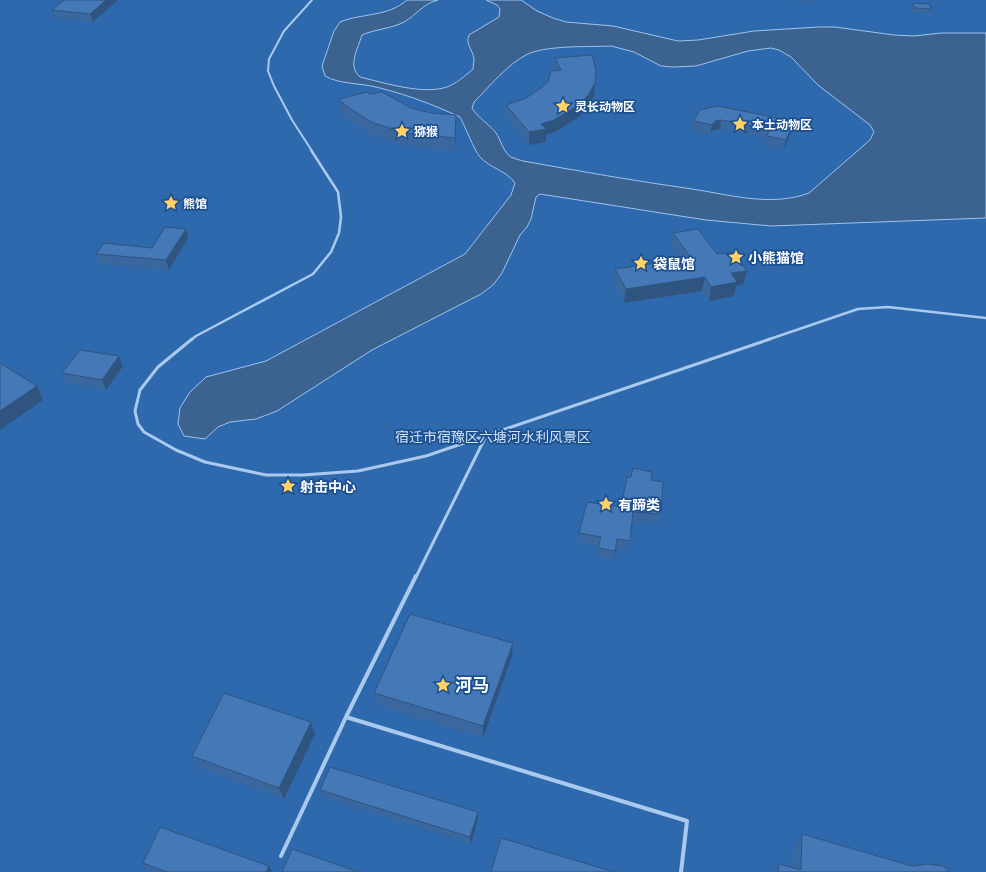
<svg xmlns="http://www.w3.org/2000/svg" width="986" height="872" font-family="'Titillium Web','Noto Sans SC',sans-serif">
	<rect width="100%" height="100%" fill="#1b4f8f"/>
	<path fill="#2e69ad" d="M0,0h986v872h-986z"/>
	<path fill="#3c6290" stroke="#9cc4f0" fill-rule="evenodd" d="M407,0h31c-16,4 -21,15 -34,22 -13,7 -29,7 -42,13 -4,14 -15,31 -2,42 25,6 63,18 87,10 10,-4 18,-11 26,-18 0,-3 1,-7 1,-10 -1,-9 -9,-15 -5,-24l30,-18 1,-8 -3,-4 -11,-5h35l16,11 16,7 13,4 47,4 65,15 20,-1 56,-9 65,-4h16l59,8 20,1 27,-3h45v185l-215,8 -65,-6 -166,-26 -4,3 -5,22 -4,8 -7,8 -18,38 -9,12 -12,9 -109,56 -95,61 -21,8 -26,3 -12,5 -13,12 -21,-3 -6,-12 2,-16 10,-16 16,-15 60,-16 199,-107 46,-59 4,-12c-8,-12 -25,-15 -35,-26 -6,-7 -15,-31 -20,-40 -28,-13 -55,-23 -84,-30 -17,-4 -37,-3 -51,-11l-3,-10 12,-35 6,-9c22,-9 48,-5 67,-22zM611,46l23,6 27,14 12,1 23,-1 52,-15 23,-3 8,2 12,7 27,28 52,40 4,7 -4,8 -61,53c-38,14 -78,2 -117,-4 -57,-8 -113,-18 -169,-28 -3,-1 -8,-2 -12,-4 -8,-5 -10,-17 -15,-24 -7,-9 -18,-15 -24,-25l2,-6c14,-14 35,-39 52,-47 18,-10 64,-8 85,-9z"/>
	<g fill="none" stroke-linecap="round" stroke-linejoin="round">
		<path stroke="#a9c9ee" stroke-width="2" d="M312,151l-20,-31 -18,-34 -6,-15 1,-12 15,-28 28,-31"/>
		<path stroke="#a9c9ee" stroke-width="2.5" d="M191,340l5,-4 117,-62 18,-22 8,-19 2,-16 -3,-25 -27,-42
			M767,340l91,-31 30,-2 98,11"/>
		<path stroke="#a9c9ee" stroke-width="3" d="M192,339l-34,28 -18,23 -5,21 3,13 6,8 32,18 29,12 61,13h37l55,-4 68,-15 344,-117
			M416,577l70,-141"/>
		<path stroke="#a9c9ee" stroke-width="4" d="M416,576l-70,141 341,104 -6,51
			M281,856l65,-139"/>
	</g>
	<path fill="#3a679d" d="M118,0l-25,22 -38,-4 -3,-8z
		M791,0h20l-2,3z
		M913,3l18,6 -1,4 -17,-1 -2,-4z
		M555,58l39,38 -6,11 -9,10 -26,16 -7,2v7l-17,3 -23,-27v-13l20,-7 12,-8 10,-8 6,-11z
		M370,94l41,14 20,5 25,2v14l-1,22 -49,-5 -34,-11 -25,-16 -6,-7 -2,-13z
		M717,106l72,32 -6,12 -18,-4 1,-6 -3,-3 -43,-8 -7,1 -3,4 -19,-4 2,-9z
		M673,233l44,21 30,17 -4,14 -7,1 -2,10 -25,5 -7,-10 -78,12 -10,-20 1,-14 65,-10 -9,-12z
		M188,238l-19,32 -69,-6 -4,-10 56,-6z
		M123,366l-17,24 -40,-7 -4,-10z
		M651,480l10,34 -2,9 -27,-1 -4,29 -12,-2 -3,11 -16,-3 1,-11 -20,-3 1,-10 42,-26z
		M513,643l-1,13 -29,82 -106,-33 -3,-12z
		M315,734l-31,65 -85,-31 -7,-12z
		M320,790l158,29 -7,25 -149,-47z
		M802,834l110,32 38,6h-176l5,-8 15,4 1,-23z
		M143,863l126,3 3,6h-120l-4,-1z"/>
	<path fill="#305480" d="M106,0h12l-25,22 -3,-8z
		M595,83l-1,13 -6,11 -9,10 -26,16 -7,2v7l-17,3v-13l12,-8z
		M456,115v14l-1,22v-13z
		M721,120l-1,9 -7,1 -3,4 2,-9 3,-4z
		M791,129l-2,9 -6,12 3,-10z
		M186,229l2,9 -19,32 -3,-10z
		M747,271l-4,14 -7,1 -2,10 -25,5 2,-14 20,-14z
		M705,277l-3,14 -78,12 2,-14z
		M119,356l4,10 -17,24 -4,-10z
		M37,386l6,14 -43,30v-19z
		M617,539l-1,10 -3,11 2,-9z
		M513,643l-1,13 -29,82v-12z
		M311,722l4,12 -31,65 -5,-11z
		M478,812v7l-7,25 -1,-7z
		M269,866l3,6h-6z"/>
	<path fill="#4478b7" stroke="#305480" d="M64,0h42l-16,14 -38,-4z
		M913,3l16,1 2,5 -16,-1z
		M592,55l4,15 -1,13 -6,11 -9,10 -26,16 -13,4 5,5 -17,3 -23,-27 20,-7 12,-8 10,-8 3,-11 10,-1 -6,-12z
		M367,92l3,2 12,-2 29,16 20,5 25,2 -1,23 -50,-5 -34,-11 -25,-16 -7,-7z
		M717,106l61,12 13,11 -5,11 -19,-4 2,-5 -4,-3 -44,-8 -6,1 -3,4 -19,-4 7,-11z
		M165,227l21,2 -20,31 -70,-6 8,-11 48,5z
		M698,229l19,25 17,-2 13,19 -16,2 6,9 -26,5 -6,-10 -79,12 -11,-20 76,-11 -18,-25z
		M80,350l39,6 -17,24 -40,-7z
		M0,363l37,23 -37,25z
		M633,468l19,4 -1,8 12,2 -2,32 -28,-2 -3,29 -13,-2 -2,12 -17,-3 3,-11 -22,-4 8,-31 34,5 6,-30h4z
		M410,614l103,29 -30,83 -109,-33z
		M224,693l87,29 -32,66 -87,-32z
		M330,767l148,45 -8,25 -150,-47z
		M160,827l109,39 -3,6h-99l-24,-9z
		M802,834l110,32 16,-2 15,2 7,6h-172l1,-8 22,6z
		M501,838l113,34h-123z
		M292,849l67,23h-77z"/>
	<defs>
		<symbol id="sight-bare" viewBox="-9 -9 18 18"><path d="M0-6L1.8-2.2L6-1.7L2.9 1.2L3.7 5.4L0 3.3L-3.7 5.4L-2.9 1.2L-6-1.7L-1.8-2.2Z" fill="#ffd166" stroke="#1b4f8f" stroke-width="2.5" paint-order="stroke"/></symbol>
	</defs>
	<g fill-rule="evenodd">
		<use href="#sight-bare" x="552" y="95" width="22" height="22"/>
		<use href="#sight-bare" x="729" y="113" width="22" height="22"/>
		<use href="#sight-bare" x="391" y="120" width="22" height="22"/>
		<use href="#sight-bare" x="160" y="192" width="22" height="22"/>
		<use href="#sight-bare" x="725" y="246" width="22" height="22"/>
		<use href="#sight-bare" x="630" y="252" width="22" height="22"/>
		<use href="#sight-bare" x="277" y="475" width="22" height="22"/>
		<use href="#sight-bare" x="595" y="493" width="22" height="22"/>
		<use href="#sight-bare" x="432" y="674" width="22" height="22"/>
	</g>
	<g text-anchor="middle" dominant-baseline="central" stroke-width="3.5" stroke-linejoin="round" paint-order="stroke">
		<g font-size="12" font-weight="bold" fill="#fff" stroke="#1b4f8f" text-anchor="start">
			<text x="575" y="106">灵长动物区</text>
			<text x="752" y="124">本土动物区</text>
			<text x="414" y="131">猕猴</text>
			<text x="183" y="203">熊馆</text>
		</g>
		<g font-size="14" font-weight="bold" fill="#fff" stroke="#1b4f8f" text-anchor="start">
			<text x="748" y="257">小熊猫馆</text>
			<text x="653" y="263">袋鼠馆</text>
			<text x="300" y="486">射击中心</text>
			<text x="618" y="504">有蹄类</text>
		</g>
		<g font-size="14" fill="#cfe3fa" stroke="#1b4f8f">
			<text x="493" y="436">宿迁市宿豫区六塘河水利风景区</text>
		</g>
		<g font-size="17" font-weight="bold" fill="#fff" stroke="#1b4f8f" text-anchor="start">
			<text x="455" y="685">河马</text>
		</g>
	</g>
</svg>
